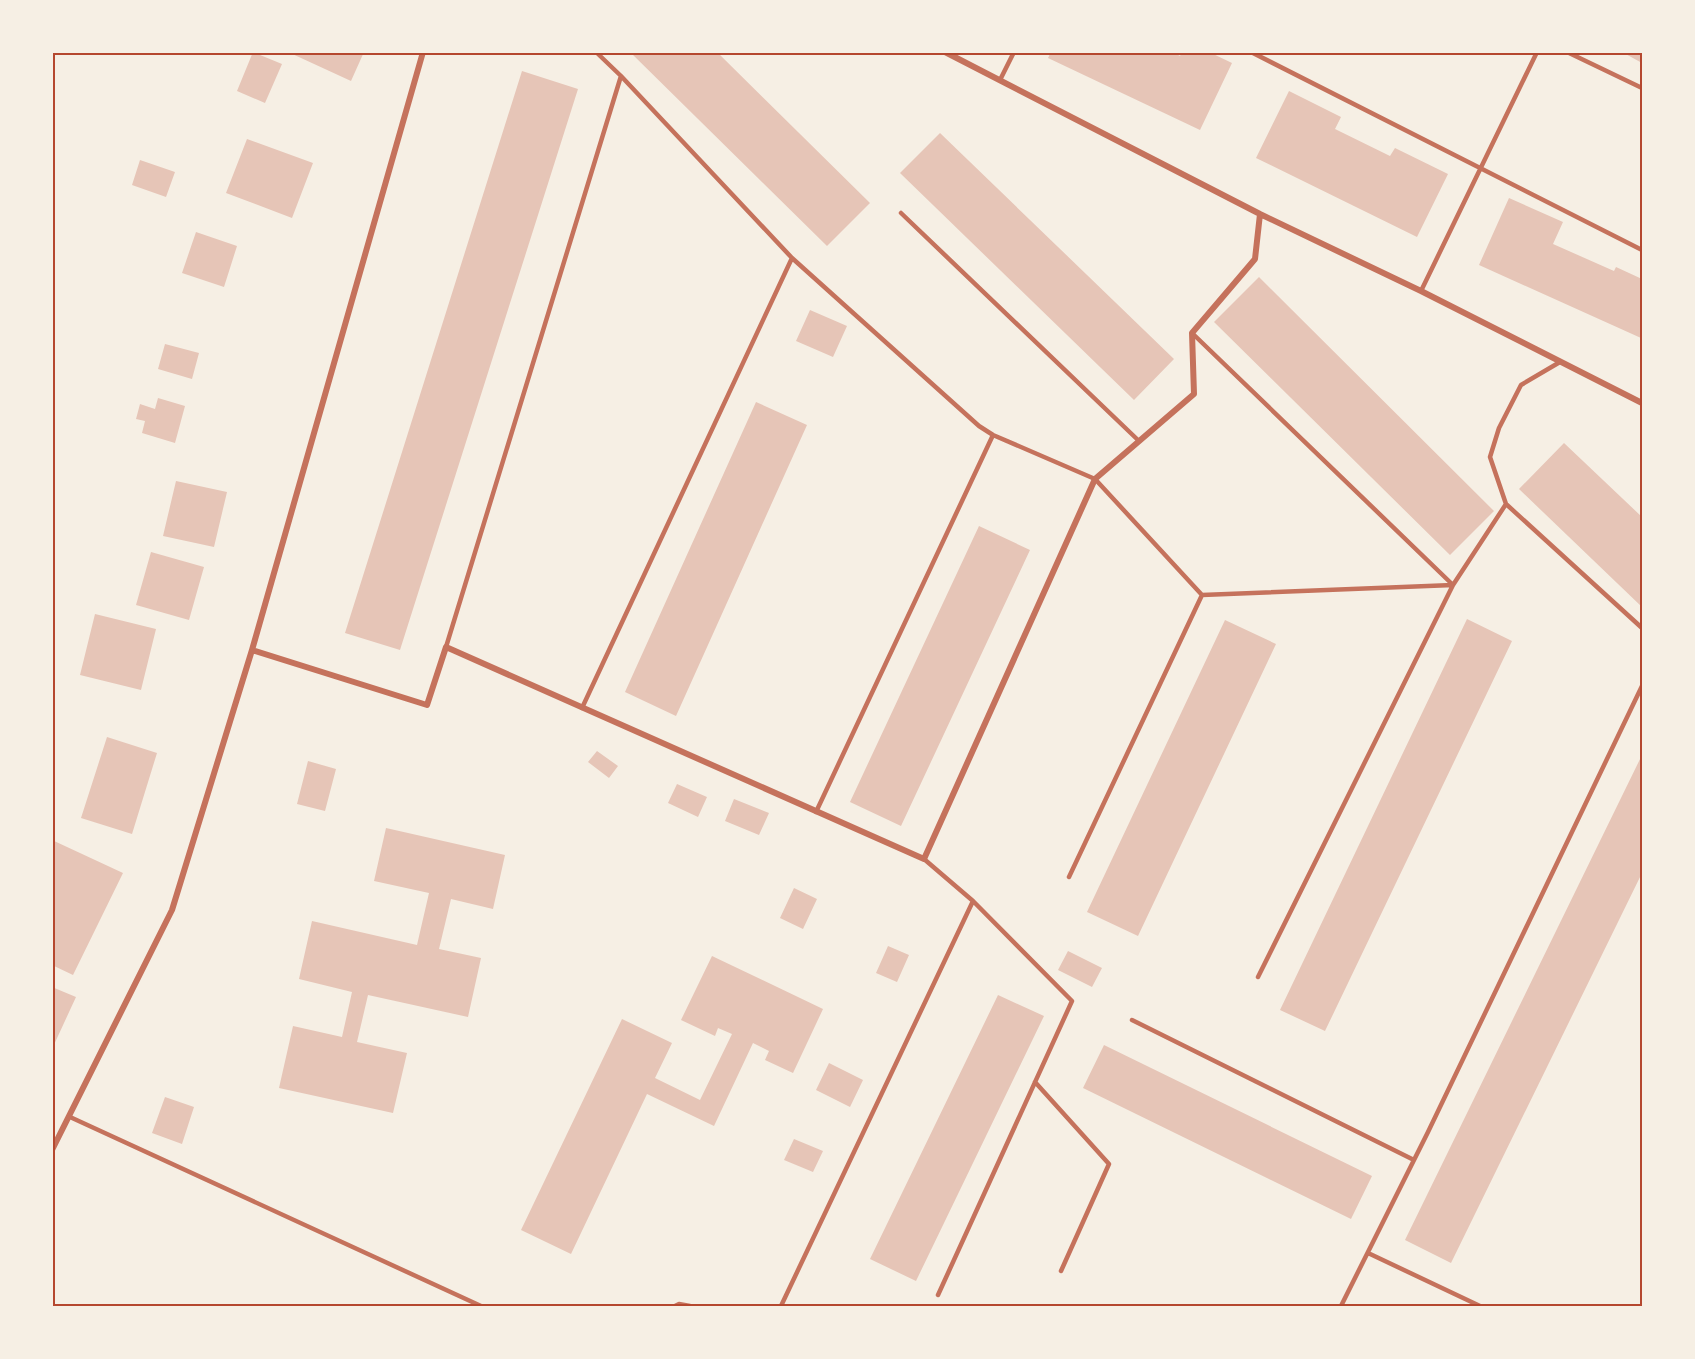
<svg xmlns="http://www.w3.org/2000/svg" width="1695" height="1359" font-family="'PT Sans Narrow',sans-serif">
	<rect width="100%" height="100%" fill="#f6efe4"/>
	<path fill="#e6c5b7" d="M253,52l29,12 -17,39 -28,-12z
		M288,52h76l-13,29z
		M630,52h87l153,151 -43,43z
		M1051,52h122l7,4 2,-4h27l23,11 -32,67 -152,-72z
		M1622,52h20v11z
		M522,71l56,18 -178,561 -55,-17z
		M1289,91l52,26 -6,12 55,27 5,-8 53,26 -31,63 -161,-79z
		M940,133l234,226 -40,41 -234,-227z
		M247,139l66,24 -21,55 -66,-25z
		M140,160l35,12 -9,25 -34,-12z
		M1509,198l54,24 -10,22 61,27 2,-4 26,12 -1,59 -162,-73z
		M196,232l41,14 -13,41 -42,-14z
		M1259,277l235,234 -44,44 -236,-233z
		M810,310l37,16 -14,31 -37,-16z
		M165,344l34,9 -7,26 -34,-10z
		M158,398l27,8 -10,37 -33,-10 3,-12 -9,-2 4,-15 15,5z
		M756,402l51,23 -131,291 -51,-24z
		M1564,443l78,74v90l-123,-118z
		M176,481l51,11 -13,55 -51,-11z
		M979,526l51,24 -129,276 -51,-24z
		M151,552l53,15 -15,53 -53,-15z
		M95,614l61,15 -15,61 -61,-15z
		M1467,619l45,22 -187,390 -45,-21z
		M1225,620l51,24 -138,292 -51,-24z
		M107,737l50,16 -25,81 -51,-16z
		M597,751l21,15 -9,12 -21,-16z
		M1642,755v118l-191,390 -46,-23z
		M308,761l28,8 -11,42 -28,-7z
		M677,784l30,13 -9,20 -30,-14z
		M734,799l35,14 -10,22 -34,-14z
		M386,828l119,27 -12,54 -42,-10 -12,50 42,9 -13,59 -100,-22 -11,47 50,11 -14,60 -114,-25 14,-62 49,11 10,-45 -53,-13 13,-58 105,24 12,-52 -55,-12z
		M52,840l71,33 -50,102 -21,-10z
		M794,888l23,11 -14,30 -23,-11z
		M888,946l21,9 -12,27 -21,-9z
		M1068,951l34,17 -10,19 -34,-17z
		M712,956l111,53 -30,64 -28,-13 4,-9 -16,-8 -39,83 -67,-32 -76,160 -50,-24 101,-211 50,24 -17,35 45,22 32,-66 -14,-6 -3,8 -34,-16z
		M52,987l24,10 -24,52z
		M998,995l46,21 -128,265 -46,-22z
		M1104,1045l268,131 -21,43 -268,-131z
		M829,1063l34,17 -13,27 -34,-17z
		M165,1097l29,10 -12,37 -30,-11z
		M794,1139l29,12 -10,21 -29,-12z"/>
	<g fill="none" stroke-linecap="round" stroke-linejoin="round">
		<path stroke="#c5725c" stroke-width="4.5" d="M1251,52l391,198
			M1567,52l75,36
			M621,76l171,182 187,168 14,9 102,44 107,116 -133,282
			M1000,80l14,-28
			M901,213l238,228
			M1421,291l116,-239
			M1192,333l261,252 -195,392
			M1560,362l-39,23 -22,43 -9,29 16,47 136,124
			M1202,595l251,-10 53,-81
			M446,647l175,-571 -25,-24
			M582,708l210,-450
			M816,812l177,-377
			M1132,1020l282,140
			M1035,1082l74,82 -48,107
			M70,1117l411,189
			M1368,1253l112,53
			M938,1295l134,-294 -99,-100
			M675,1306l4,-2 11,2
			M781,1306l192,-405 -49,-42
			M1341,1306l87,-174 214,-446"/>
		<path stroke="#c5725c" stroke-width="6" d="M945,52l315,162 161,77 221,112
			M252,650l175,55 19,-58 478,212 171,-380 99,-85 -2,-61 63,-74 5,-45
			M52,1150l120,-240 80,-260 171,-598"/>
	</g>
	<rect width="1695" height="1359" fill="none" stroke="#f6efe4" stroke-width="108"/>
	<rect x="54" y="54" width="1587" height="1251" fill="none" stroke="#b5482f" stroke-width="2"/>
</svg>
